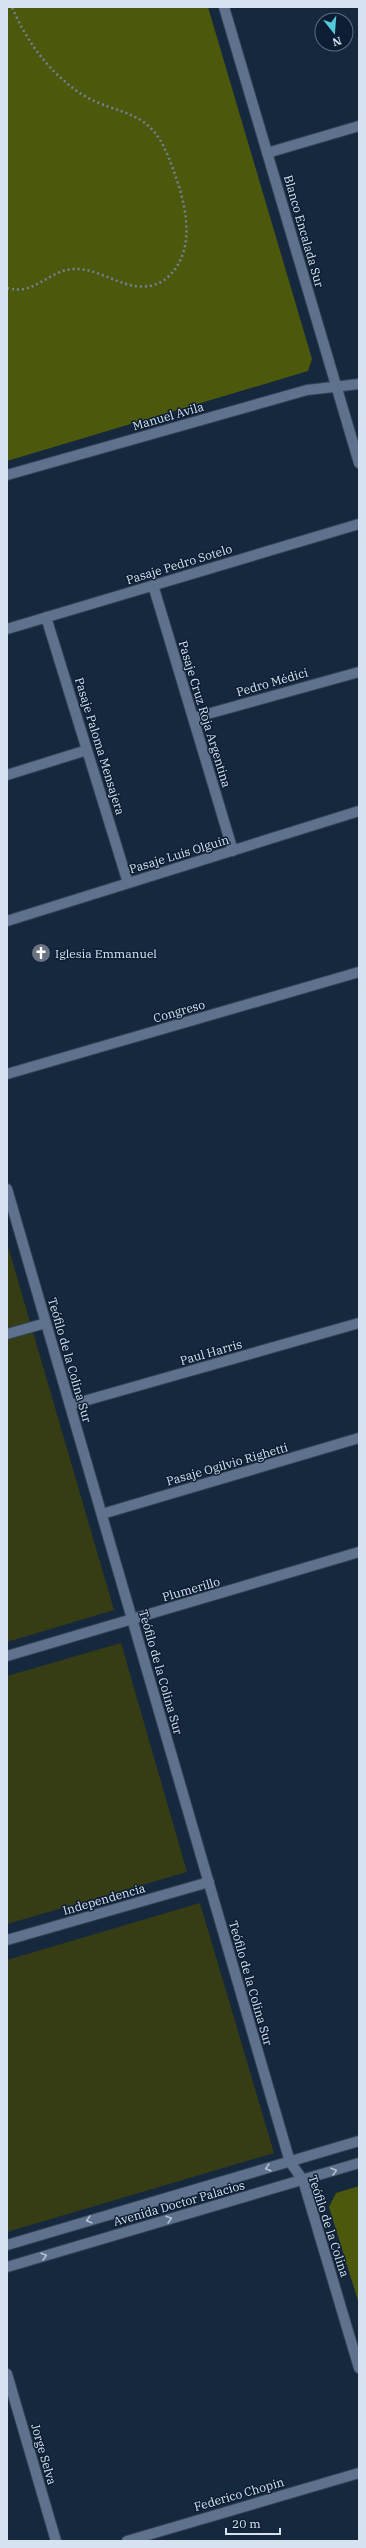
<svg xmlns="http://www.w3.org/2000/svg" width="366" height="2548" font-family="'IBM Plex Serif',serif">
	<rect width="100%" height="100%" fill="#16283e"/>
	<path fill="#363d14" d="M7,1243l107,367 -107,32z
		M121,1643l66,229 -180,52v-248z
		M200,1903l74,250 -267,79v-272z"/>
	<path fill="#4c580c" d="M7,7h201l104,352 -4,12 -301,90z
		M359,2186v118l-30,-97 7,-14z"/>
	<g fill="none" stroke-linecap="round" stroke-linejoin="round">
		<defs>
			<path id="street" d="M224,7l135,456
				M267,153l92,-27
				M7,475l300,-85 52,-6
				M153,585l80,266
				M46,617l82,266
				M7,629l352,-105
				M193,718l166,-46
				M7,775l80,-25
				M7,921l352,-110
				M7,1074l352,-102
				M7,1334l39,-11
				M70,1405l289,-82
				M102,1514l257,-76
				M7,1656l352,-104
				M7,1940l202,-58
				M290,2162l13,18 56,188
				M7,2374l49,167
				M127,2541l232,-68"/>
			<path id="secondary" d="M7,1189l283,973
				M7,2245l352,-104
				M7,2267l352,-104"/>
		</defs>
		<use href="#street" stroke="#354255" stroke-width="12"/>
		<use href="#secondary" stroke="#354255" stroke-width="12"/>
		<path stroke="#738194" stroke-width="2.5" stroke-dasharray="2 3" stroke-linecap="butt" d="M7,288c28,8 41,-18 67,-19 21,-1 41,14 61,17 12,2 25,-1 34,-10 32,-31 13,-85 -1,-120 -20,-49 -48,-39 -85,-61 -32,-20 -57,-54 -71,-88"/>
		<use href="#street" stroke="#5e728d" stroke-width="10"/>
		<use href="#secondary" stroke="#5e728d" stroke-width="10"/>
	</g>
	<defs><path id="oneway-chevron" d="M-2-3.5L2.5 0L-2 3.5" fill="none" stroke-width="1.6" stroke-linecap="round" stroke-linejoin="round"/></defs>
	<g stroke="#b3c0d3">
		<use href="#oneway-chevron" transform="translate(268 2168) rotate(164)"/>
		<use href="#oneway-chevron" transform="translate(334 2171) rotate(-16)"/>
		<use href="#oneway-chevron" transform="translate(169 2219) rotate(-16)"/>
		<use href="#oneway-chevron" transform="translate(89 2220) rotate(164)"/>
		<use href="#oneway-chevron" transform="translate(44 2256) rotate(-16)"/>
	</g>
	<defs>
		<symbol id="church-disc" viewBox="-11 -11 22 22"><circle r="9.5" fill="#6b7280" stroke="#0d1e34"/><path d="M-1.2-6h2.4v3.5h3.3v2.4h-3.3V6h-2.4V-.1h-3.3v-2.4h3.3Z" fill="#fff"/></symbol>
	</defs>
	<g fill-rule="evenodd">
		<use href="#church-disc" x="30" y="942" width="22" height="22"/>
	</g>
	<g text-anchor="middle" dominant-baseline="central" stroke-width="3" stroke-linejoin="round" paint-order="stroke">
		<g font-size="12" fill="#d7e2f1" stroke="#0d1e34">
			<text transform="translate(304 231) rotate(74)">Blanco Encalada Sur</text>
			<text transform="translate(168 416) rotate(-16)">Manuel Avila</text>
			<text transform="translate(179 564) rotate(-17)">Pasaje Pedro Sotelo</text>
			<text transform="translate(272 682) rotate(-16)">Pedro Médici</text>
			<text transform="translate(205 714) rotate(73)">Pasaje Cruz Roja Argentina</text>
			<text transform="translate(100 746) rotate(73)">Pasaje Paloma Mensajera</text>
			<text transform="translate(179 854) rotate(-17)">Pasaje Luis Olguín</text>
			<text transform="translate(179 1011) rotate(-16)">Congreso</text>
			<text transform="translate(211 1352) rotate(-16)">Paul Harris</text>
			<text transform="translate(70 1360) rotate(74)">Teófilo de la Colina Sur</text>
			<text transform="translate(227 1464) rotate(-16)">Pasaje Ogilvio Righetti</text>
			<text transform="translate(191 1589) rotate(-16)">Plumerillo</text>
			<text transform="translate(161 1672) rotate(74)">Teófilo de la Colina Sur</text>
			<text transform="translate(104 1899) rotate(-16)">Independencia</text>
			<text transform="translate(251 1983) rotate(74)">Teófilo de la Colina Sur</text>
			<text transform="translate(179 2203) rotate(-16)">Avenida Doctor Palacios</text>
			<text transform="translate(329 2226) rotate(72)">Teófilo de la Colina</text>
			<text transform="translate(44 2454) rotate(74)">Jorge Selva</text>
			<text transform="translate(239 2494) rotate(-16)">Federico Chopin</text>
		</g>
		<g font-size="12" fill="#d7e2f1" stroke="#0d1e34" text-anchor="start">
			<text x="55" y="953">Iglesia Emmanuel</text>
		</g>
	</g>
	<rect width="366" height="2548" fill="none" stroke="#d7e2f1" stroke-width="16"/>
	<g transform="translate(334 32) rotate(163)"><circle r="19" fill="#0d1e34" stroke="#5e6c80"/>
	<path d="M0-3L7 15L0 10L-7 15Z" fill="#53cbdc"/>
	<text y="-6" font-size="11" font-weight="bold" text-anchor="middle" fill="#d7e2f1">N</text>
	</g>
	<path d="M226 2528v6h54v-6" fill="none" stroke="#d7e2f1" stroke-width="2"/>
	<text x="232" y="2528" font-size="12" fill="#d7e2f1" stroke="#0d1e34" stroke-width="3" paint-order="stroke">20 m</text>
</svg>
